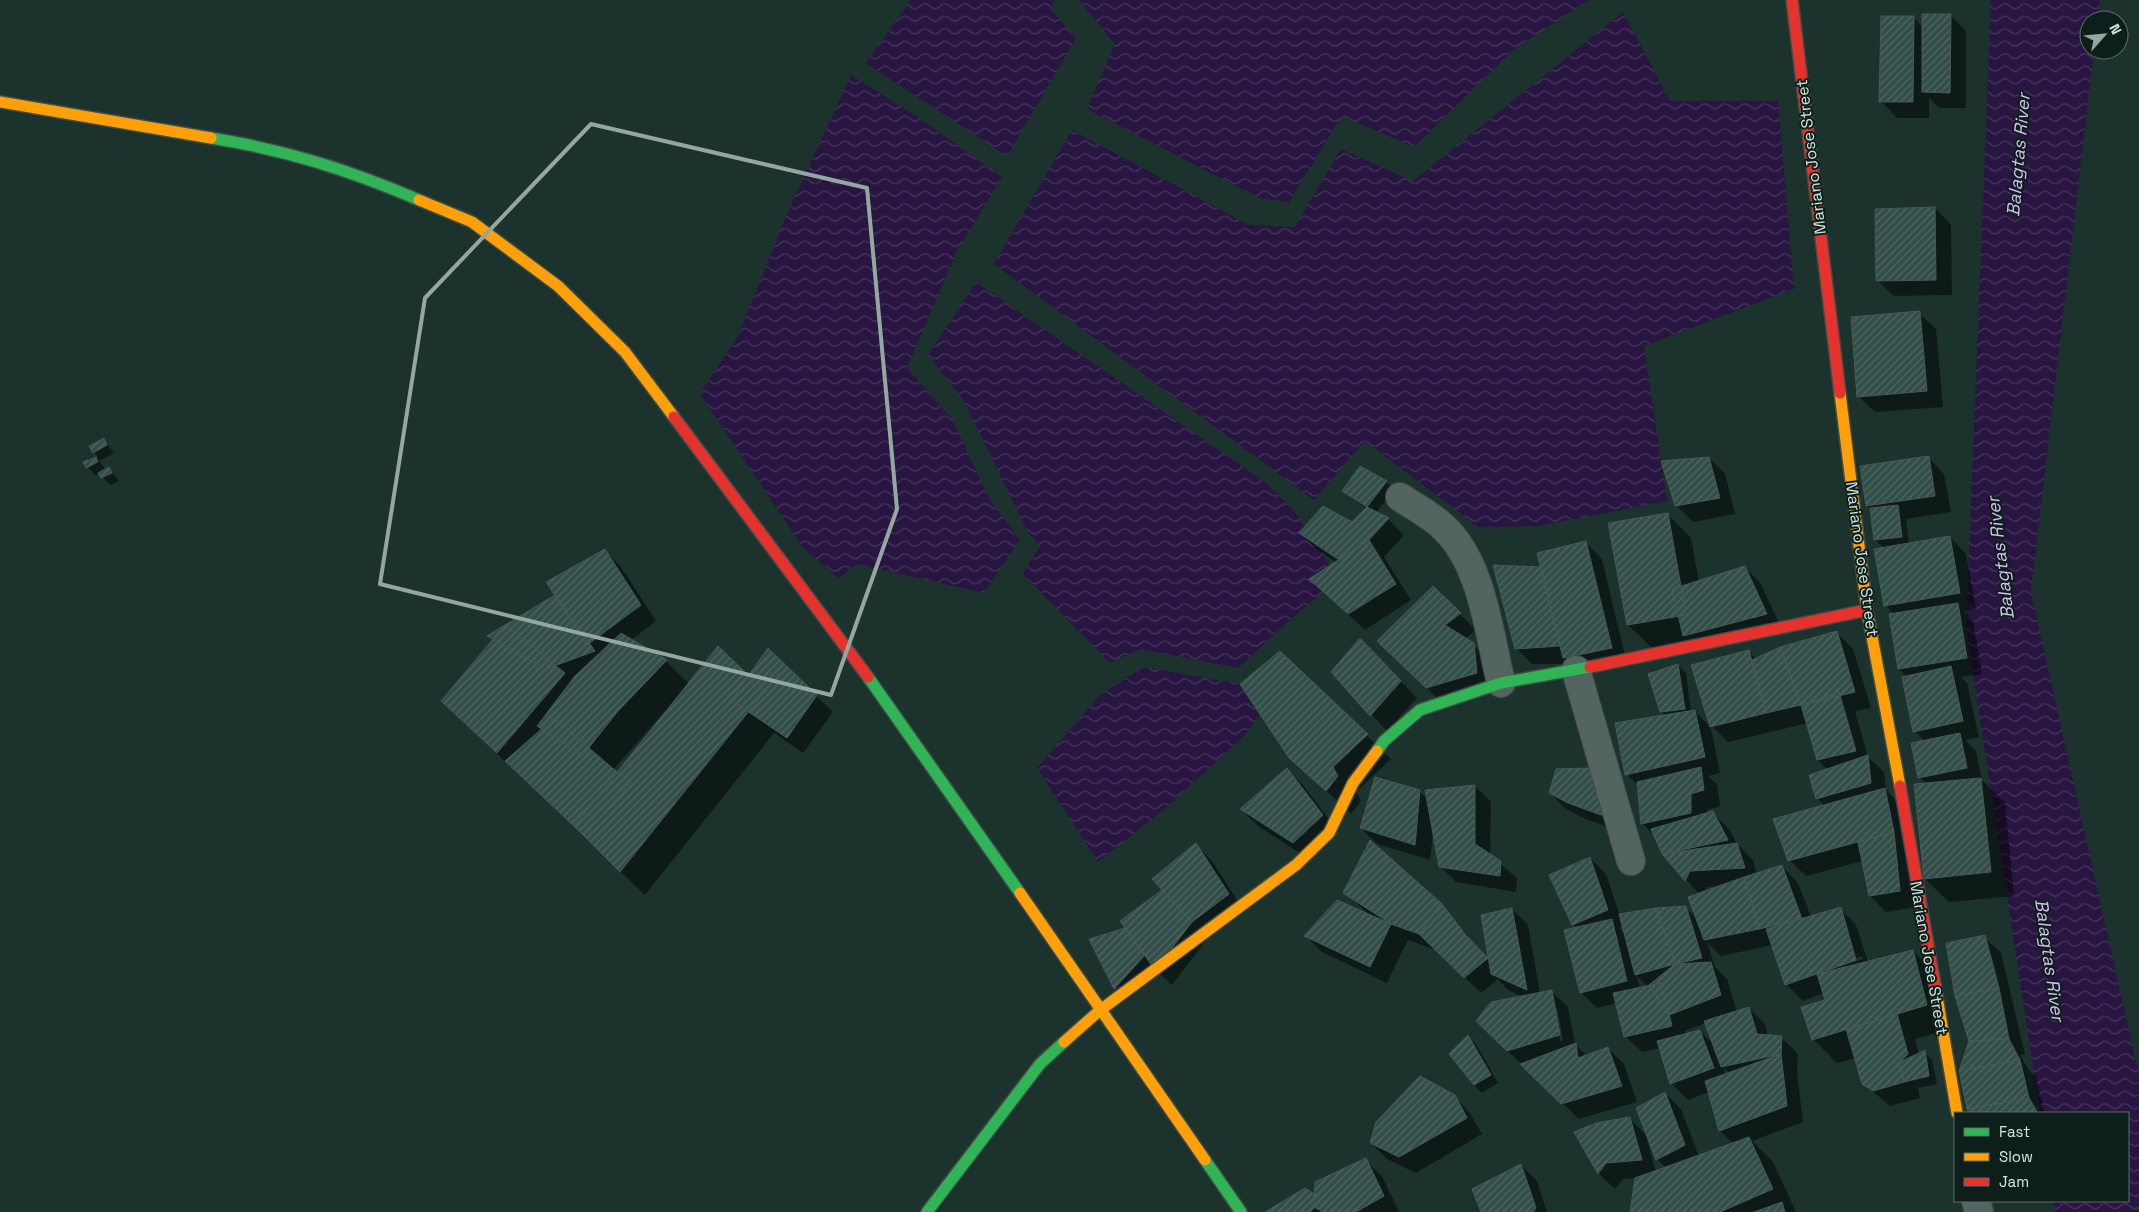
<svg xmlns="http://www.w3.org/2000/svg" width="2139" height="1212" font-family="'Space Grotesk',sans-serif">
	<defs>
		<pattern id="water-waves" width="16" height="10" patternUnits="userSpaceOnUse" patternTransform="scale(1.25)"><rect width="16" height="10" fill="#281541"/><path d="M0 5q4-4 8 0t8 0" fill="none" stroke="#46375c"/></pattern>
		<pattern id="building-hatch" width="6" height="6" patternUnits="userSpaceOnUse" patternTransform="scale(1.25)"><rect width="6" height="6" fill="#324e48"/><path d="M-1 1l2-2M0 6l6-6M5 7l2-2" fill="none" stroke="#4f6862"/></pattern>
	</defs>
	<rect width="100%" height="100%" fill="#1c322d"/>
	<path fill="url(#water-waves)" d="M911,0h143l-3,10 25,28 -69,118 -141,-93z
		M1079,0h510l-76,50 -99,97 -72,-31 -53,86 -30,-4 -172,-89 28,-65z
		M1991,0h109l-3,20h-8v30h5l-63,542 108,484v136h-84l-1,-11h74v-88h-88l-74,-485z
		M1623,12l47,89h108l16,188 -150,57 23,155 -129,25 -60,1 -113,-86 -51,59 -320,-236 78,-134 177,95 46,2 46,-78 72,32z
		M851,75l66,42 85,60 -45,74 -50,117 45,51 37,80 31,41 -36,53 -127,-29 -18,14 -35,-29 -104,-155 38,-58 52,-129z
		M976,282l289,200 29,29 46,69 -40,31 -62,57 -97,-19 -31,14 -87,-89 17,-28 -12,-14 -64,-131 -36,-46z
		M1143,667l97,17 19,31 -12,18 -80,74 -69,55 -61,-94 62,-72z"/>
	<path fill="#0007" fill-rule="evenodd" d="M1950,15l16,16v77h-27l-10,-10v20h-32l-16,-17 32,-84 10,10z
		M1935,208l16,17 1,70 -58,1 -17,-16z
		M1919,313l17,16 7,78 -68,5 -17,-16z
		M104,440l10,13 -15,8 7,9 3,-1 10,12 -9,4 -10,-12 -5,2 -10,-12 13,-6 -4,-5z
		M1928,457l16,17 7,38 -45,7 3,25 41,-7 16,17 10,55 -12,2 9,9 9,54 -21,3 6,6 12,54 -14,3 11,11 6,29 23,23 9,93 -65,6 -24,-23 2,-95 -8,-7 6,-36 -11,-10 -7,-54 -8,-8 -5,-55 -9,-9 -1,-57 -9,-8 -4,-30 -4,-4z
		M1709,458l16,16 10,40 -42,8 -17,-17z
		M1386,482l8,7 -18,24 12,6 16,16 -20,22 27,43 -46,30 -54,-50 26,-17 -21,-14 -16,-16 52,-9 15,-15 -24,-18z
		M1667,514l24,24 8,44 46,-15 16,17 21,46 -130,18 -24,-23z
		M1585,542l17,17 25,105h-95l-16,-16 26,-80z
		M605,551l16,16 35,54 -25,19 35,21 23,23 60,-7 19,-27 65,62 -30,41 -29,-20 -129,162 -203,-194 51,-60 -4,-5 67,-40zM666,710l1,1 -50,63 -4,-4z
		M1433,588l43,42 -11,9 25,21 3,29 -50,15 -64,-63z
		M1837,633l16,16 18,59 -16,3 13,46 16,15 2,18 15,16 15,101 -30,5 -16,-16 -7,-35 -57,15 -17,-16 36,-54 -8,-8 11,-28 -10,-10 -10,-37 -80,19 -16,-16 37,-74 7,7z
		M1280,653l111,106 -35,33 5,9 -10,13 -61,-57z
		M1376,656l41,42 -30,33 -55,-59z
		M1678,665l8,8 5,39 4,-1 16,17 9,45 -12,3 9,8 3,22 -13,4v4l6,-1 16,16 8,15 16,16 4,15 25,-9 16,17 13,34 29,-9 16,17 12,37 45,-11 24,24 13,54 -35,10 4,15 5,-2 8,8 5,24 -19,4 2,10 -30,8 -27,-23 -7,-25 -19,5 -24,-24 13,-38 -2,-8 -21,8 -17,-17 -13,-39 -52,11 -14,-14 8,25 12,12 10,33 12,-4 16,16 3,12 13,1 17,17 -1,18 6,50 -51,19 21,21 23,50h-165l5,-34 -13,1 -8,10 -16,-15 -23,-42 53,-14 17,17 10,37 10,-4 -9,-9 8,-66 16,16 18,48 35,-13 -14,-13 -11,-39 -21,8 -16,-16 -11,-36 -19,4 -17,-16 -8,-33 -20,5 -16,-16 -4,-64 -4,-4 17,-66 16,16 14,42 65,-9 13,13 1,-26 -36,-40 -7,-17 -14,-14 -4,-37 -11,-12 39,-58 -5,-5zM1721,886l-18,7 4,-6zM1623,926l2,8 -6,-6zM1862,956l1,3 -51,17v-2zM1637,976l11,11 -8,2zM1706,1023l9,23 -15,-15 -14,4 -1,-4zM1723,1067l7,6 -4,2z
		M1287,769l16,16 35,46 -29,28 -51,-33 -16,-16z
		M1557,770l62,61 -33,-12 -20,-10 -16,-16z
		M1475,786l16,16 -1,53 27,23 -1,14 -60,-10 -16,-16 -7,-33 -3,27 -53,-16 -16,-16 58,-37 9,9z
		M1196,845l16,16 32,50 -36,27 -36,47 -13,-12 -44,15 13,-59 -7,-8 43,-31z
		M1345,892l95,12 50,57 22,-52 16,16 12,68 11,-2 17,16 7,37 12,12 21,-8 16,16 13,38 -58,17 -85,-81 29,-41 -15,-7 -10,-11 -17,14 -45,-43 -28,-10 -21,43 -65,-31 -16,-16 62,-22zM1554,1008h3l6,32 -3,1z
		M1984,937l17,16 24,101 -5,1 8,14 8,8 8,36h-74v-72z
		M1468,1037l8,7 22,39 -16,10 -8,-8z
		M1454,1096l16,17 12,21 -66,39 -29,-14 -16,-16z
		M1365,1160l17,16 17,36h-132l49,-16z
		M1521,1165l16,16 10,31h-65z"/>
	<path fill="url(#building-hatch)" stroke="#475955" d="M1922,14h29l-1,79 -28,-1z
		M1881,16h33l-1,86h-34z
		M1935,207l1,73 -60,1 -1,-72z
		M1920,311l7,80 -70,6 -6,-80z
		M104,438l3,7 -14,8 -4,-7z
		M1929,456l6,40 -69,10 -6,-40z
		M96,457l2,5 -12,6 -3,-6z
		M1709,457l11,41 -45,8 -14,-45z
		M1360,466l27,15 -20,26 -25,-16z
		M109,467l3,6 -11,5 -3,-5z
		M1898,505l4,32 -28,3 -4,-32z
		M1323,506l29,16 15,-15 22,11 -20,22 -30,20 -40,-27z
		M1668,513l18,102 -59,10 -19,-102z
		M1950,536l10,57 -76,13 -10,-57z
		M1369,540l27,44 -48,30 -39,-35z
		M1586,541l26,107 -49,10 -26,-105z
		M605,549l36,56 -54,40 -41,-63z
		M1493,565l48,2 19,79 -45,3z
		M1745,566l22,48 -84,22 -11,-47z
		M1433,586l28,27 -16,12 29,18 3,30 -51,15 -49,-47z
		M555,595l40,56 -49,18 -59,-33z
		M1958,603l9,55 -69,11 -9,-55z
		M505,625l60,48 -68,80 -56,-52z
		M1837,631l18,61 -54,13 -21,-58z
		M621,633l46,27 -49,51 -35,44 -46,-29 38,-50z
		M1360,638l41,43 -31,35 -39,-44z
		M718,646l47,45 -145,181 -46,-46z
		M1780,647l21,58 -35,8 -14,-53z
		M768,648l49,47 -30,43 -56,-38z
		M1749,650l17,63 -56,14 -19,-62z
		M1280,651l88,83 -35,33 5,9 -12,15 -37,-33 -49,-74z
		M1678,664l7,45 -25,3 -12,-38z
		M1951,666l12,55 -50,11 -11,-55z
		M1839,692l17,59 -39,9 -16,-55z
		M1695,710l10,47 -80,18 -10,-52z
		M554,718l76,65 -46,53 -79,-75z
		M1960,733l7,35 -49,10 -7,-35z
		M1868,755l3,28 -55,16 -7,-24z
		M1701,767l3,23 -13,4v19l-50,11 -4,-42z
		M1287,768l36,47 -30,28 -53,-34z
		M1590,768l14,48 -36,-13 -19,-10 7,-24z
		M1375,777l45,13 -5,55 -55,-17z
		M1981,778l10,94 -67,7 -10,-95z
		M1475,785v59l26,17 -1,15 -61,-9 -14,-77z
		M1885,788l9,44 -106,29 -15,-42z
		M1713,811l15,29 -66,14 -11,-25z
		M1894,832l6,59 -31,5 -11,-54z
		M1370,840l71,63 -22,31 -28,-10 -48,-31z
		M1196,843l33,51 -37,28 -40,-43z
		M1737,843l8,25 -55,3 -5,10 -23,-27z
		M1590,857l18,53 -36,15 -23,-50z
		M1782,865l20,54 -43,10 -15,-52z
		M1744,877l15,52 -55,11 -16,-43z
		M1162,890l30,32 -37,48 -35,-49z
		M1337,900l54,24 -21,43 -66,-31z
		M1441,903l25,32 22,23 -24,20 -45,-44z
		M1686,906l16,52 -27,6 -19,-56z
		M1841,907l15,53 -71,25 -19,-56z
		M1512,908l15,82 -36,-16 -10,-59z
		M1656,908l19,56 -40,11 -16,-61z
		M1612,919l15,62 -47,12 -16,-63z
		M1125,928l20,27 -31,34 -25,-50z
		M1985,935l14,53 -44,8 -9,-53z
		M1913,950l14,55 -115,35 -11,-33 24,-7 -8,-26z
		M1711,962l10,33 -52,20 -20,-30 26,-21z
		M1661,983l11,43 -48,11 -11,-44z
		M1999,988l10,51 -40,2 -14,-45z
		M1552,990l8,45 -53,16 -31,-30 15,-19z
		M1749,1007l8,27 25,2 -1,18 -60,13 -17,-46z
		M1897,1014l11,40 -8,8 4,20 -31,9 -11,-7 -16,-55z
		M1700,1030l14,38 -44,16 -13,-43z
		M1468,1035l23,40 -17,10 -25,-31z
		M2009,1039l11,21 -61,11 10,-30z
		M1576,1043l2,15 30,-11 14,39 -61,18 -41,-40z
		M1925,1050l4,26 -25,6 -4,-20z
		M1781,1054l6,52 -68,25 -14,-50z
		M2020,1060l9,38 -62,11 -8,-38z
		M1420,1076l35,19 12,23 -68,39 -29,-14 6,-21z
		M1665,1092l20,53 -29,15 -20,-52z
		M2029,1098l9,15h-69l-2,-4z
		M1630,1117l12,43 -36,3 -8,11 -24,-42 22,-9z
		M1749,1137l24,52 -53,23h-90l5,-34z
		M1366,1158l18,38 -28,16h-33l-9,-5 1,-25z
		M1521,1164l15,44 -3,4h-52l-9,-23z
		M1305,1188l18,12 -13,12h-45z
		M1782,1202l3,10h-31z"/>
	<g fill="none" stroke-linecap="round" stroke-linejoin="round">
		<defs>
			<path id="street" d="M1400,497c13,9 29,17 41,28 41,35 48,108 60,158
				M1576,670l55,191
				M1976,1201l3,11"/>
			<path id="fast" d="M211,138c75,12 138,32 208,62
				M868,677l152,216
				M1377,751l7,-10 36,-31 81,-27 89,-16
				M1205,1160l36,52
				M927,1212l113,-148 24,-22"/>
			<path id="slow" d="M0,102l211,36
				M419,200l53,22 86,64 67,66 49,65
				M1840,393l27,217 33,176
				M1020,893l185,267
				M1935,985l22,128
				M1064,1042l35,-31 197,-146 33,-32 24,-50 24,-32"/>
			<path id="jam" d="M1792,0l48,393
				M674,417l194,260
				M1590,667l277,-57
				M1900,786l35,199"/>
		</defs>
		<use href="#street" stroke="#3d4e49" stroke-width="30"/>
		<use href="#fast" stroke="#3d4e49" stroke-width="14"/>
		<use href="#slow" stroke="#3d4e49" stroke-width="14"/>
		<use href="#jam" stroke="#3d4e49" stroke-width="14"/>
		<use href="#street" stroke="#546460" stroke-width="28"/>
		<use href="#fast" stroke="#30b455" stroke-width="11"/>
		<use href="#slow" stroke="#ff9f0a" stroke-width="11"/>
		<use href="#jam" stroke="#e5322d" stroke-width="11"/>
	</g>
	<path fill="none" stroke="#92a8a1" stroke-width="4" stroke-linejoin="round" d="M591,124l276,64 30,321 -66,186 -451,-111 45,-286z"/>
	<g text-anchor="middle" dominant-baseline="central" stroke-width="4" stroke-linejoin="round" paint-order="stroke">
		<g font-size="16" fill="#d1e7e0" stroke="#0e1f1b">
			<text transform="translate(1811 157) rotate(-97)">Mariano Jose Street</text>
			<text transform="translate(1862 559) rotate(82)">Mariano Jose Street</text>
			<text transform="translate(1929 958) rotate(80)">Mariano Jose Street</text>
		</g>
		<g font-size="18" font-style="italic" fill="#d3c0f3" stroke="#0e1f1b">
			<text transform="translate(2018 155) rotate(-85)">Balagtas River</text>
			<text transform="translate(2000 558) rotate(-97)">Balagtas River</text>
			<text transform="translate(2050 960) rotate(82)">Balagtas River</text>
		</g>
	</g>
	<rect x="1954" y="1112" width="175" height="90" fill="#0e1f1b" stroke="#5c6f6a"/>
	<rect x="1964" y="1128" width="25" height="8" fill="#30b455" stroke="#5c6f6a"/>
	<text x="1999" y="1137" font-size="15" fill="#d1e7e0">Fast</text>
	<rect x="1964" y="1153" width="25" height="8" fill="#ff9f0a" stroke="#5c6f6a"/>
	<text x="1999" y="1162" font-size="15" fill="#d1e7e0">Slow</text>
	<rect x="1964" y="1178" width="25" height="8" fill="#e5322d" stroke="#5c6f6a"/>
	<text x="1999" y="1187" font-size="15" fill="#d1e7e0">Jam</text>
	<g transform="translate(2104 35) rotate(63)"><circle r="24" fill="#0e1f1b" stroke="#5c6f6a"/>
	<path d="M0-4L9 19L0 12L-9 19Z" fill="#92a8a1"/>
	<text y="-8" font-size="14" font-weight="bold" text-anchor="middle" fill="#d1e7e0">N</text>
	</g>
</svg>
